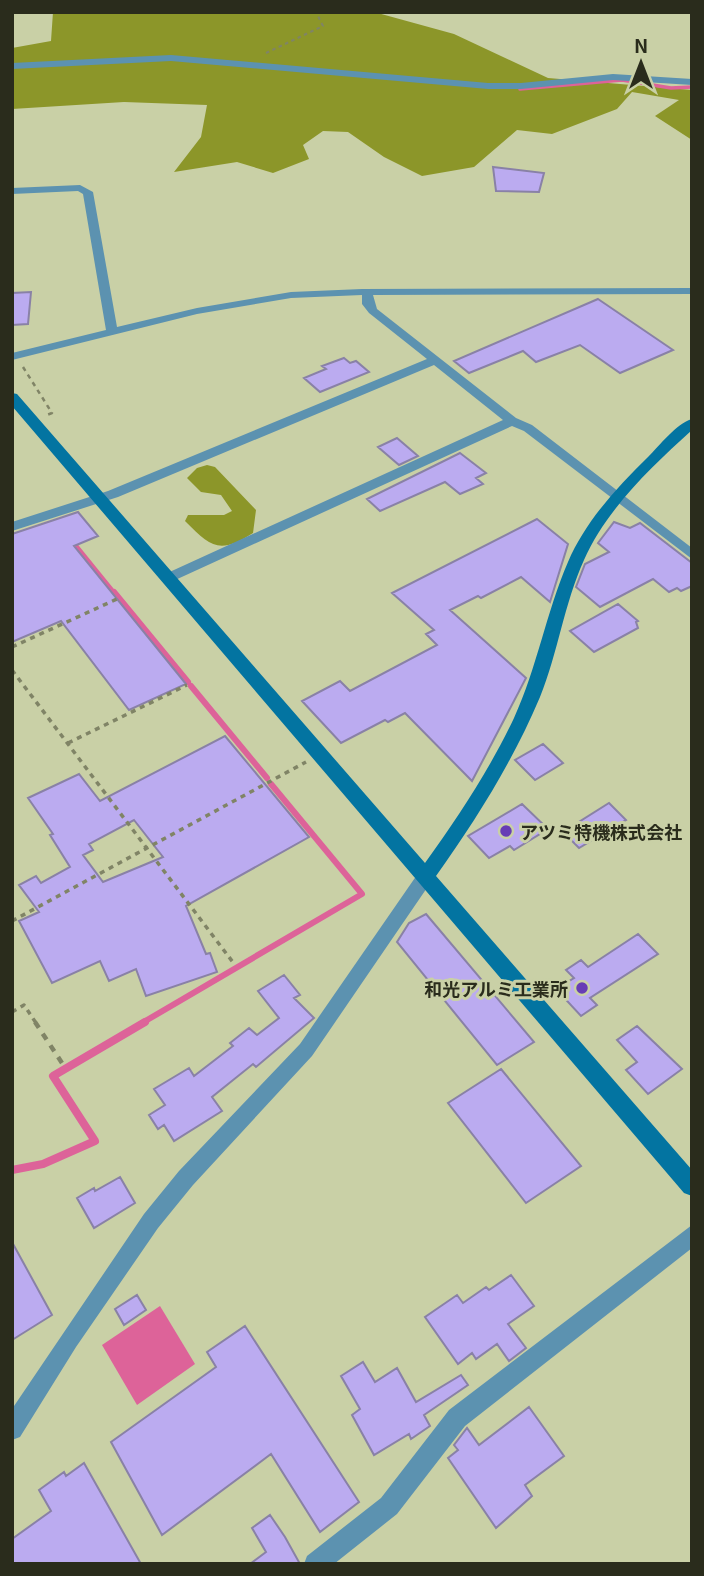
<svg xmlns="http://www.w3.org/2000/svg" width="704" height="1576" font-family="Georgia,'Noto Sans JP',serif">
	<rect width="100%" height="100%" fill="#c9d0a6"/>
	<path fill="#8c9629" d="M53,12h321l80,22 94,44 144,12v50l-37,-24 24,-16 -47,-8 -15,17 -65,25 -35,-4 -43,37 -52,9 -38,-19 -36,-25 -25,-1 -20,14 6,14 -36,14 -36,-11 -63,10 27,-35 6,-32 -83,-3 -112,7v-61l39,-7z
		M207,465l8,2 41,43 -3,23c-34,22 -42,14 -68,-12l3,-6h36l8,-4 -11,-16 -20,-3 -14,-14 10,-10z"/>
	<path fill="#dd6399" d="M160,1306l35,58 -58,41 -35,-60z"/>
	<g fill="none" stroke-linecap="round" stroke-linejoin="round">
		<path stroke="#dd6399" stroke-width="3.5" d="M520,89l102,-9 49,8 21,-1"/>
		<path stroke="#dd6399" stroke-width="4.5" d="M72,541l43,53"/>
		<path stroke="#dd6399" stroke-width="6" d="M114,592l74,90
			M191,686l76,92
			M142,1023l220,-129 -91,-110"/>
		<path stroke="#dd6399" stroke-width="8" d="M12,1170l31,-6 52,-23 -42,-65 92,-54"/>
	</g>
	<path fill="#bbabf0" stroke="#8981a6" stroke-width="2" fill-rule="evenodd" d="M493,167l51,6 -5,19 -43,-1z
		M31,292l-3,32 -16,1v-32z
		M598,299l75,51 -53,23 -40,-28 -44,17 -13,-11 -54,22 -15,-12z
		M344,358l6,5 6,-2 13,11 -49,20 -16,-14 22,-9 -4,-3z
		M397,438l21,18 -19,9 -21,-18z
		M460,453l26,20 -10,5 7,6 -23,10 -15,-12 -65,29 -13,-12z
		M78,512l20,24 -24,10 112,138 -57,26 -68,-89 -49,21v-108z
		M537,519l31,25 -18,58 -29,-25 -40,21 -3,-2 -28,14 76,68 -54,103 -67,-68 -17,9 -3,-2 -44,23 -39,-42 38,-20 10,10 87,-46 -11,-11 8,-4 -42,-37z
		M614,522l16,6 10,-5 52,40v23l-11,5 -4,-3 -8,4 -16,-13 -53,28 -24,-20 9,-23 24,-12 -11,-9z
		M618,604l20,17 -2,1 2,6 -44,24 -24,-21z
		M225,736l84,101 -123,69 20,48 4,-1 7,19 -71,24 -10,-27 -27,12 -9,-20 -48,22 -33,-62 20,-9 -20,-27 17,-9 5,7 29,-16 -20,-32 3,-1 -25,-36 51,-24 21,27zM134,820l29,37 -60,25 -20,-27 10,-5 -4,-6z
		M543,744l20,19 -28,17 -20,-20z
		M609,803l17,17 -47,28 -16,-16z
		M522,804l26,25 -34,21 -4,-4 -21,12 -21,-22z
		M426,914l108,128 -37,23 -100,-123 12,-19z
		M638,934l20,20 -68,44 7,7 -16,11 -25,-27 18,-11 -8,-8 15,-10 7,7z
		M284,975l16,20 -6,3 20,20 -58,49 -3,-3 -41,33 10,14 -48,30 -10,-16 -6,4 -9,-14 16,-10 -11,-16 35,-21 5,8 39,-30 -3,-3 19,-15 8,7 22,-17 -21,-27z
		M637,1026l45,43 -34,25 -22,-24 11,-8 -20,-22z
		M501,1069l80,97 -55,37 -78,-100z
		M120,1177l15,26 -41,25 -17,-30 17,-10 1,3z
		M12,1242l40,73 -40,25z
		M511,1275l23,31 -26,18 18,24 -17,13 -12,-17 -21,15 -4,-6 -14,11 -33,-47 32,-22 6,8 23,-16 3,3z
		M137,1295l9,15 -22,15 -9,-16z
		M245,1326l114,176 -39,30 -49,-78 -109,81 -51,-93 105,-75 -9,-15z
		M363,1362l12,20 22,-14 19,34 45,-27 7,10 -44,30 6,11 -19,13 -2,-5 -35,21 -22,-40 8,-6 -19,-33z
		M529,1407l35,49 -39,29 7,11 -36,32 -48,-70 10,-8 -4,-5 13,-17 12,17z
		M84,1463l57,101h-129v-25l39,-28 -12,-21 25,-18 2,4z
		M270,1515l15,22 15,27h-50l16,-12 -14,-24z"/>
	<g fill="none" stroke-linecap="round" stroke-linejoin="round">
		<path stroke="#808466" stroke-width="2" stroke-dasharray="3.5 3.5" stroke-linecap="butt" d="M266,53l57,-27 -7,-14"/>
		<path stroke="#808466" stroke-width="2.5" stroke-dasharray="4.5 4.5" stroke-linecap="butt" d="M23,367l29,46 -5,2"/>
		<path stroke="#808466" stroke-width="3.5" stroke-dasharray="5 5" stroke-linecap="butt" d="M12,647l105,-48
			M12,670l223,295
			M68,743l119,-58
			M12,921l294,-159
			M12,1012l12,-7 12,18"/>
		<path stroke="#808466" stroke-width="4.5" stroke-dasharray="7 7" stroke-linecap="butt" d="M35,1022l29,44"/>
		<path fill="#5c92b0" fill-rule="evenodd" d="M171,55l317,28h33l92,-9 79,5v6l-79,-5 -92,9h-33l-317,-28 -159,8v-6z
			M80,185l13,7 24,135 80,-19 94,-16 71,-3 330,-1v6l-319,1 4,14 139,109 16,7 160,123v11l-168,-128 -12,-5 -339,155h-10l-2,-3 2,-3 340,-155 -69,-55 -316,132 -106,34v-9l96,-31 319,-132 -58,-46 -7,-9v-9l-71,3 -94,16 -185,46v-7l94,-23 -23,-136 -5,-3 -66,3v-6z
			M425,870l6,2 2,5 -2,5 -119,174 -119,129 -35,43 -82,119 -56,90 -8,3v-31l132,-195 35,-43 121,-127 119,-172z
			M692,1225v23l-227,178 -68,88 -63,50h-30l3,-8 74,-58 68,-88z"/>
		<path fill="#0374a1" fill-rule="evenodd" d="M12,393l5,1 408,469c33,-46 65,-94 89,-145 23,-50 32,-105 54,-156 17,-40 49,-75 80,-105 12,-12 28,-33 44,-38v11c-41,37 -86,80 -108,130 -20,44 -26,93 -44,137 -27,64 -64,123 -104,179l256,294v26l-8,-3 -672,-787z"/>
	</g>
	<g fill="#673db5" stroke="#c9d0a6" stroke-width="2.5">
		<circle cx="506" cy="831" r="7"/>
		<circle cx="582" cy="988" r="7"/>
	</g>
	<g text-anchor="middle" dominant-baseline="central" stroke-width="6" stroke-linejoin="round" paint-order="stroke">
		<g font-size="18" font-weight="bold" fill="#2a2c1c" stroke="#c9d0a6" text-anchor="start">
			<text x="520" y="831">アツミ特機株式会社</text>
			<text x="568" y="988" text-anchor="end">和光アルミ工業所</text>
		</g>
	</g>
	<rect width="704" height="1576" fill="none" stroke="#2a2c1c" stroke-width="28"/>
	<g transform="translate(641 63)" stroke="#c9d0a6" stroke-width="5" paint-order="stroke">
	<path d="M0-5L12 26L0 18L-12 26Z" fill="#2a2c1c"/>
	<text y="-10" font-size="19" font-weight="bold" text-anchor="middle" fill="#2a2c1c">N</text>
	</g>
</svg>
